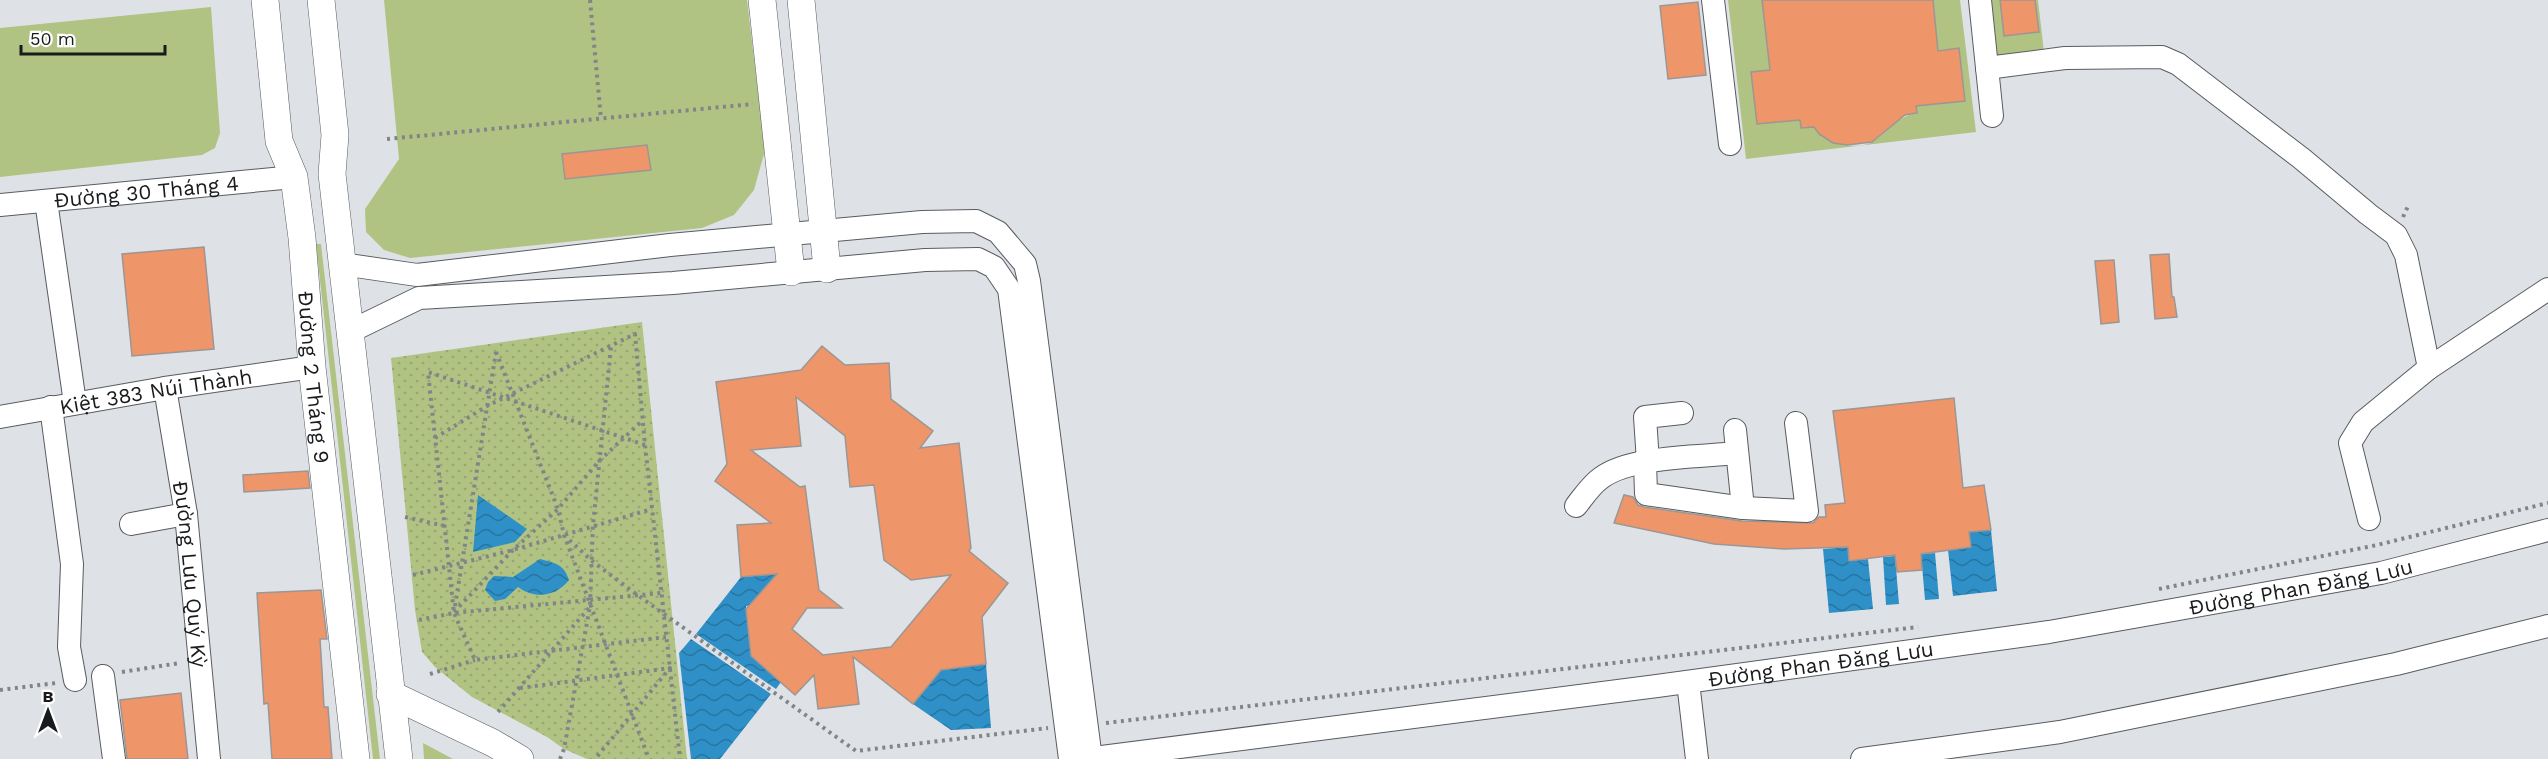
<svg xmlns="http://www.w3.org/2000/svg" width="2548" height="759" font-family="'Work Sans',sans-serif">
	<defs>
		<pattern id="park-dots" width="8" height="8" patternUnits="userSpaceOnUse" patternTransform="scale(1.5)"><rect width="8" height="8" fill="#b1c383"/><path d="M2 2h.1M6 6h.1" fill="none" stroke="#98a771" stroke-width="1.8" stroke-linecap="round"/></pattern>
		<pattern id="water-waves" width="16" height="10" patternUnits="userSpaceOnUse" patternTransform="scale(1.5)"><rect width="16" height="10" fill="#2e90c7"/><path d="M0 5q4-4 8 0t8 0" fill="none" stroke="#2675a1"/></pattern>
	</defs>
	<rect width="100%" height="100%" fill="#dee2e7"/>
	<path fill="#b1c383" d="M384,0h363l18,150 -11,40 -20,25 -32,13 -292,30 -26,-8 -18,-18 -1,-23 34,-50z
		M1728,0h34l8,70 -19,2 6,52 36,-4 7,-6 1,14 13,-1c12,16 41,25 60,14 15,-10 24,-25 43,-28l-2,-13 13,5 37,-4 -6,-52 -21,2 -5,-51h27l16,132 -230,27z
		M1988,0h50l7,61 -50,7z
		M211,7l9,126 -5,15 -13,7 -202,22v-149z
		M316,244h5l59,515h-7z
		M423,743l30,16h-29z"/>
	<path fill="url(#park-dots)" d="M642,322l45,437h-100l-23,-10 -17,-12 -75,-40 -37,-30 -13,-15 -7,-42 -24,-252z"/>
	<path fill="url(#water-waves)" d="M478,495l49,34 -12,13 -42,10z
		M1991,530l6,61 -44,5 -5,-46 22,-3 -1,-15z
		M1848,547l2,14 18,-2 5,50 -44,4 -6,-64z
		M1935,553l4,46 -14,1 -4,-46z
		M1895,556l4,48 -13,1 -3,-48z
		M540,559c15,4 24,5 29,21 -12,16 -34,20 -51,7l-13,12 -10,2 -10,-11 3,-8 6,-6 19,1z
		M777,574l-18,20 8,7 -21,5 5,47 30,29 -5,7 -80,-55 45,-57z
		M691,639l80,55 -51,65h-29l-12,-106z
		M986,664l5,64 -40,2 -38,-26 28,-34z"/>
	<path fill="#ee956a" stroke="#9c9694" stroke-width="1.5" fill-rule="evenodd" d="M1762,0h171l5,51 21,-3 6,53 -49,5 1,7 -12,2 -33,27 -25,3 -14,-2 -14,-9 -5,-7 -13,1 -1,-8 -43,4 -6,-52 19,-2z
		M2000,0h35l4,32 -35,4z
		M1698,2l8,73 -38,4 -8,-73z
		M647,145l4,25 -86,9 -3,-25z
		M204,247l10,102 -82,7 -10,-102z
		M2169,254l3,43h2l3,20 -22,2 -5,-64z
		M2114,260l5,62 -18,2 -6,-63z
		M822,346l23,19 44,-2 2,36 42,32 -13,17 39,-5 12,105 -2,3 39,32 -26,34 4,47 -45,6 -28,34 -60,-47 6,47 -41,5 -4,-34 -19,20 -44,-39 -5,-47 31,-35 -36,3 -4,-52 34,-2 -56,-42 12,-17 -11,-82 85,-12zM796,397l49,39 5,51 24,-2 10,75 27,20 40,-5 -60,72 -68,8 -31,-26 15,-21h35l-23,-18 -14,-104 -5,1 -49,-37 50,-4z
		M1954,398l9,90 21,-3 7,45 -22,2 2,15 -50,7 1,16 -25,2 -2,-17 -46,6 -1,-14 -64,2 -70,-5 -100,-21 10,-28 9,2 5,8 6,2 98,14 71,2 6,-6h7l-1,-12 20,-2 -12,-92z
		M308,471l2,17 -66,4 -1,-17z
		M321,590l6,49h-7l2,32 2,36h4l4,52h-60l-4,-56 -4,1 -7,-111z
		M181,693l7,66h-61l-7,-59z"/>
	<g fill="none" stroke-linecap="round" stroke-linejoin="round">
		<defs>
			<g id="minor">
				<path d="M1713,0l17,144"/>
				<path d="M1980,0l12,116"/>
				<path d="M1987,68l78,-10 97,-1 16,7 123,94 67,56 28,21 10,20 23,113"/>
				<path d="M46,201l29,202"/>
				<path id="s1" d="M0,205l294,-28"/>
				<path d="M342,264l75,11 253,-30 252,-23 54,-1 22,11 27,32 4,17 62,478"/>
				<path d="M349,332l70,-34 254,-15 252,-23 53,-1 16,8 15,22 61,470"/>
				<path id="s2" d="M165,388l21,126 23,245"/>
				<path d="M51,407l21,157 -3,83 6,33"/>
				<path id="s3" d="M0,417l165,-29 147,-21"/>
				<path d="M1735,430l8,78"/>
				<path d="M1645,462l1,32 97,14 64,3 -11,-88"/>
				<path d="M1648,462l-3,-45 37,-4"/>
				<path d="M1576,506c8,-10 15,-21 25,-28 29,-22 98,-21 136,-25"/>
				<path d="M2369,519l-19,-76 13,-21 66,-54 119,-79"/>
				<path d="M131,524l55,-10"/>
				<path d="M103,676l11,83"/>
				<path d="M1688,682l9,77"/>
				<path id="s4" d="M1086,759l571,-73 392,-54 332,-59 167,-43"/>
				<path d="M1862,759l198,-27 336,-68 152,-38"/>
			</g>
			<g id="major">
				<path id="s5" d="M265,0l14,141 15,36 8,61 10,129 44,392"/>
				<path d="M321,0l14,135 -3,39 67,585"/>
				<path d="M762,0l29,272"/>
				<path d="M801,0l26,269"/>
				<path d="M390,694l103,49 27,16"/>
			</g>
		</defs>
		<use href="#minor" stroke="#585c60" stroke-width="24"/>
		<use href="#major" stroke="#585c60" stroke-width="28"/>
		<path stroke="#818588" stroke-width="4" stroke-dasharray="3 4.5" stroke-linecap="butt" d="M590,0l11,119
			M387,139l366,-35
			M2403,217l6,-13
			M496,352l62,157 6,26 85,224
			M435,438l52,-32 148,-72 10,111 35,314
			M645,445l-217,-73 26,241 21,47 191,-23
			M405,517l40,9
			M564,535l28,26 44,33 220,157 192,-23
			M413,575l100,-25 139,-41
			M2159,589l218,-44 171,-42
			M455,606l41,-254
			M454,612l59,-62 45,-41 42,-49 43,-40
			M419,620l35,-7 207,-20
			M122,672l58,-9
			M430,674l45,-14
			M520,688l150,-20 -75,91
			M0,690l56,-7
			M498,712l92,-105
			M1106,723l812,-96
			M560,759l4,-10 26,-143 3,-81 18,-178"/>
		<use href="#minor" stroke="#fff" stroke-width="22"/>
		<use href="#major" stroke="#fff" stroke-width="27"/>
	</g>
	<g text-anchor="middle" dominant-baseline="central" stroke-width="5" stroke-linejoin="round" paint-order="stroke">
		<g font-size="21" fill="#181a1c" stroke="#fff">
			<text stroke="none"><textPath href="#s1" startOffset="147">Đường 30 Tháng 4</textPath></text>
			<text stroke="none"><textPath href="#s5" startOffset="382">Đường 2 Tháng 9</textPath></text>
			<text stroke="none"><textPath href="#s3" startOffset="158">Kiệt 383 Núi Thành</textPath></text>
			<text stroke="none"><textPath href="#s2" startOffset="188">Đường Lưu Quý Kỳ</textPath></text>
			<text stroke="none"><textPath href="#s4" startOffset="1227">Đường Phan Đăng Lưu</textPath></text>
			<text stroke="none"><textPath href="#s4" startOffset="741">Đường Phan Đăng Lưu</textPath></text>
		</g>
	</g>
	<g transform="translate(48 711)" stroke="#ffffff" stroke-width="4.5" paint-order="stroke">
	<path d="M0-4.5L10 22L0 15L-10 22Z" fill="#181a1c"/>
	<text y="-9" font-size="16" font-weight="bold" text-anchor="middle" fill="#181a1c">B</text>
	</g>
	<path d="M21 45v9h144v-9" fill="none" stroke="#181a1c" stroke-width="3"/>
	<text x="30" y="45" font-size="18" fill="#181a1c" stroke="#ffffff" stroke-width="4.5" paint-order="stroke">50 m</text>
</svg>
